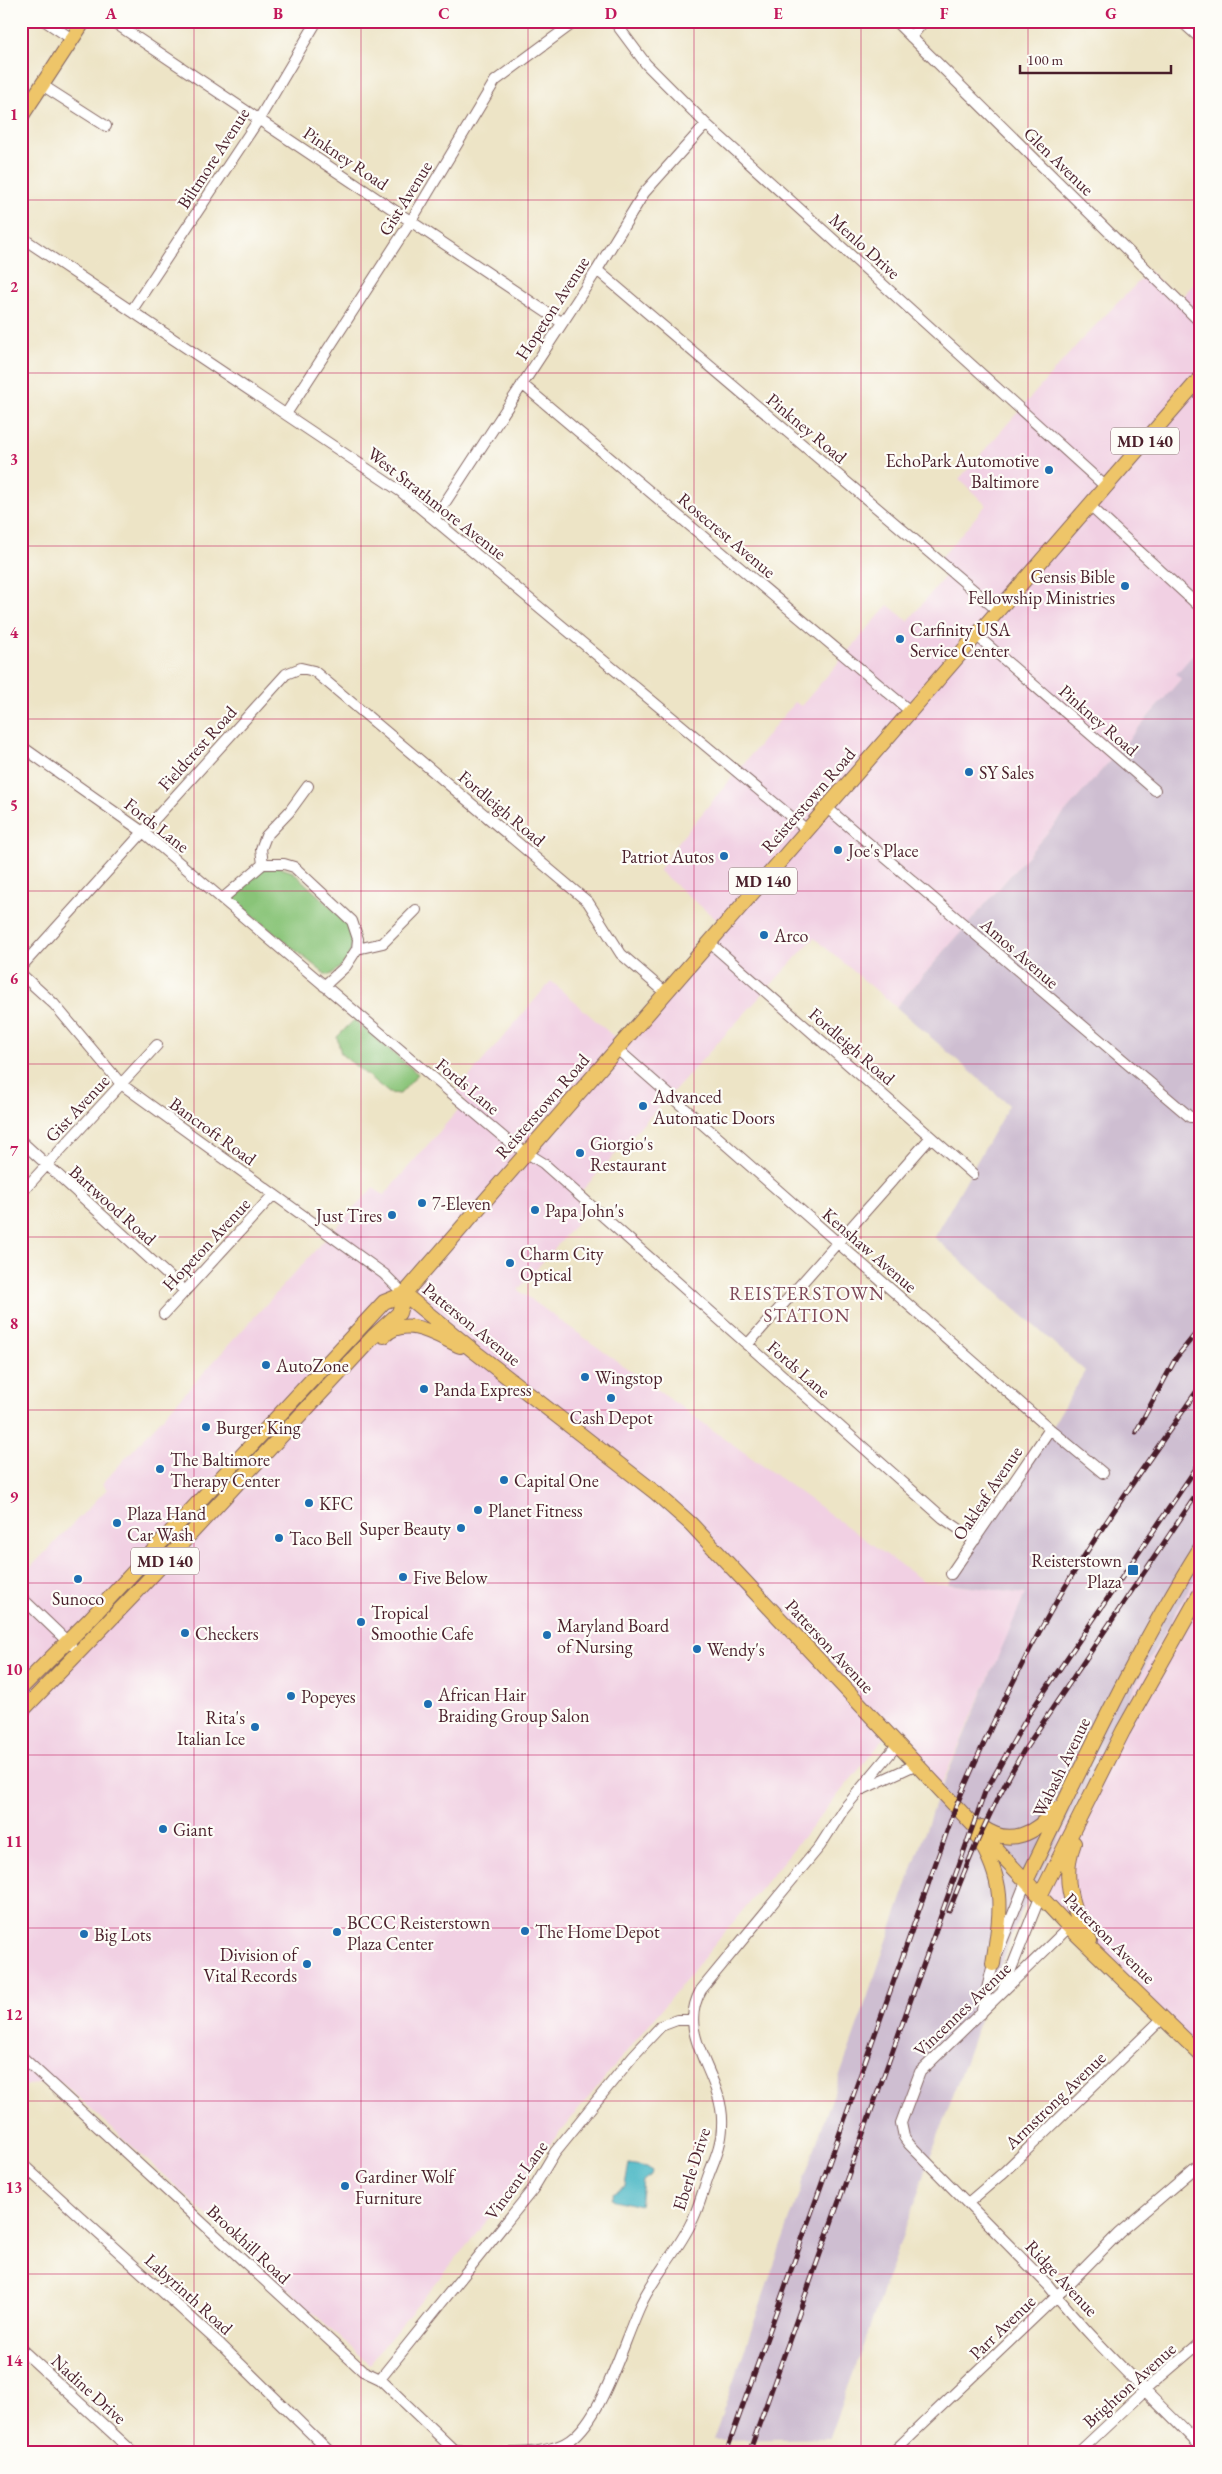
<svg xmlns="http://www.w3.org/2000/svg" width="1222" height="2474" font-family="'EB Garamond',serif">
	<rect width="100%" height="100%" fill="#fdfcf7"/>
	<filter id="ink" filterUnits="userSpaceOnUse"><feTurbulence type="fractalNoise" baseFrequency=".02" numOctaves="2"/><feDisplacementMap in="SourceGraphic" scale="10" xChannelSelector="R" yChannelSelector="G"/><feConvolveMatrix kernelMatrix="1 2 1 2 8 2 1 2 1" color-interpolation-filters="sRGB"/></filter>
	<filter id="wash" filterUnits="userSpaceOnUse"><feTurbulence type="fractalNoise" baseFrequency=".0096" numOctaves="4" result="noise"/><feDisplacementMap in="SourceGraphic" scale="20" xChannelSelector="R" yChannelSelector="G"/><feGaussianBlur stdDeviation="1.12" result="paint"/><feColorMatrix in="noise" values="0 0 0 0 0 0 0 0 0 0 0 0 0 0 0 0 0 1.4 0 .05"/><feComposite in="paint" operator="in"/></filter>
	<g filter="url(#wash)">
		<rect width="100%" height="100%" fill="#ede4c6"/>
		<path fill="#f1d0e3" d="M1149,271l30,29 22,-24v324l-3,3 3,2v41l-24,28 5,4 -286,329 -82,-69 -237,258 16,8 -75,86 405,291 103,13 -86,194 -51,-55 -520,631 -307,-282 -34,3 -7,4v-512l86,-88 -5,-5 228,-250 43,-46 11,7 82,-94 -10,-9 95,-111 70,62 103,-117 -65,-55 20,-30 116,-139 6,4 87,-101 20,16 42,-51 -11,-10 47,-55 -27,-26 124,-141z
			M1201,1568v495l-166,-175 109,-219z"/>
		<path fill="#cebed1" d="M1201,646v922l-57,101 -124,246 -33,85 -157,438 -117,2 222,-637 90,-209 -77,-10 102,-154 35,-59 -151,-134 75,-132 -113,-98 285,-328 -5,-5z"/>
		<path fill="#89c478" stroke="#6a7252" d="M275,866l18,6 59,55c2,24 -2,34 -22,48l-5,-1 -97,-78 34,-26z
			M354,1020l64,54 -18,20 -11,-1 -48,-39 -4,-17z"/>
		<path fill="#4ab7c5" stroke="#4a6b78" d="M629,2164l18,3 5,4 -1,4 -8,6 -3,25 -29,-7 2,-6 12,-7z"/>
	</g>
	<g filter="url(#ink)">
		<g fill="none" stroke-linecap="round" stroke-linejoin="round">
			<defs>
				<path id="minor" d="M45,21l27,18
					M112,21l449,301
					M614,21l32,43 60,60 399,362
					M895,21l306,302
					M1181,21l20,18
					M911,37l13,-16
					M42,85l64,41
					M21,237l379,254 407,339
					M597,270l400,340
					M132,310l127,-191 58,-98
					M522,384l388,327
					M286,414l125,-193 84,-140 81,-60
					M1089,505l112,103
					M435,518l162,-248 47,-77 62,-69
					M976,635l179,155
					M21,746l122,86 365,309 35,22 400,355 32,22
					M826,807l364,310h11
					M263,864h21l10,3 58,54 6,18 -1,10
					M222,899l41,-35 -2,-15 5,-13 23,-24 19,-26
					M709,942l264,232
					M21,967l265,-293 15,-6 13,3 274,231 33,52 45,39
					M21,974l33,30 67,80 263,190 20,20
					M324,986l22,-20 11,-17 26,-6 33,-33
					M617,1049l433,380 53,44
					M21,1141l164,150
					M21,1193l136,-148
					M164,1314l109,-119
					M747,1345l184,-208
					M951,1574l99,-145
					M21,1597l50,48
					M863,1789l54,-25
					M1069,1927l-149,145 -19,51 3,14 5,7 139,141c46,59 102,109 153,162
					M1002,1992l39,-98
					M981,2014l12,-50 34,-85
					M21,2056l342,315 17,8 77,74
					M21,2163l199,181 111,109
					M21,2182l10,-10
					M968,2203l36,-31 160,-155
					M21,2349l113,104
					M380,2379l153,-190 22,-37 78,-96 28,-30 16,-6h15
					M454,2450c29,3 91,8 116,-10 33,-23 53,-98 71,-136 13,-28 36,-52 50,-81 8,-15 12,-33 18,-49 6,-16 13,-31 13,-48 3,-51 -48,-88 -21,-136l119,-144 23,-36 54,-65
					M892,2453l165,-157 62,-63 82,-70
					M1078,2453l67,-63 56,-48"/>
				<path id="major" d="M21,117l63,-96
					M404,1294l71,58 181,141 35,31 378,403 132,128
					M384,1336c22,-22 54,0 76,10
					M21,1688l69,-69 294,-317 20,-8 797,-917
					M21,1712l112,-116 240,-259 26,-24 5,-19
					M982,1827c27,20 55,7 73,-18
					M977,1836c30,49 24,74 16,128
					M1074,1843c-13,34 -2,69 16,98
					M1027,1879c55,-112 107,-226 174,-332
					M1041,1894l82,-163 78,-139"/>
			</defs>
			<use href="#minor" stroke="#836461" stroke-width="12"/>
			<use href="#major" stroke="#836461" stroke-width="16"/>
			<use href="#minor" stroke="#fff" stroke-width="10"/>
			<use href="#major" stroke="#eec569" stroke-width="14"/>
			<defs>
				<path id="rail" d="M1136,1432l40,-74 25,-31
					M949,1911c22,-57 42,-105 74,-159l178,-264
					M726,2453l230,-647c35,-82 73,-162 120,-237 39,-63 83,-123 125,-184
					M749,2453l236,-661 44,-78 172,-253"/>
			</defs>
			<use href="#rail" stroke="#4a1f2b" stroke-width="5"/>
			<use href="#rail" stroke="#fdfcf7" stroke-width="3" stroke-dasharray="9" stroke-linecap="butt"/>
		</g>
	</g>
	<path fill="none" stroke="#c2185b" stroke-width="1" stroke-opacity="0.55" d="M194,21v2432M361,21v2432M528,21v2432M694,21v2432M861,21v2432M1028,21v2432M21,200h1180M21,373h1180M21,546h1180M21,719h1180M21,891h1180M21,1064h1180M21,1237h1180M21,1410h1180M21,1583h1180M21,1755h1180M21,1928h1180M21,2101h1180M21,2274h1180"/>
	<g fill="#1f6fb2" stroke="#fdfcf7" stroke-width="2">
		<circle cx="1049" cy="470" r="5"/>
		<circle cx="1125" cy="586" r="5"/>
		<circle cx="900" cy="639" r="5"/>
		<circle cx="969" cy="772" r="5"/>
		<circle cx="838" cy="850" r="5"/>
		<circle cx="724" cy="856" r="5"/>
		<circle cx="764" cy="935" r="5"/>
		<circle cx="643" cy="1106" r="5"/>
		<circle cx="580" cy="1153" r="5"/>
		<circle cx="422" cy="1203" r="5"/>
		<circle cx="535" cy="1210" r="5"/>
		<circle cx="392" cy="1215" r="5"/>
		<circle cx="510" cy="1263" r="5"/>
		<circle cx="266" cy="1365" r="5"/>
		<circle cx="585" cy="1377" r="5"/>
		<circle cx="424" cy="1389" r="5"/>
		<circle cx="611" cy="1398" r="5"/>
		<circle cx="206" cy="1427" r="5"/>
		<circle cx="160" cy="1469" r="5"/>
		<circle cx="504" cy="1480" r="5"/>
		<circle cx="309" cy="1503" r="5"/>
		<circle cx="478" cy="1510" r="5"/>
		<circle cx="117" cy="1523" r="5"/>
		<circle cx="461" cy="1528" r="5"/>
		<circle cx="279" cy="1538" r="5"/>
		<rect x="1127" y="1564" width="12" height="12" rx="2.5"/>
		<circle cx="403" cy="1577" r="5"/>
		<circle cx="78" cy="1579" r="5"/>
		<circle cx="361" cy="1622" r="5"/>
		<circle cx="185" cy="1633" r="5"/>
		<circle cx="547" cy="1635" r="5"/>
		<circle cx="697" cy="1649" r="5"/>
		<circle cx="291" cy="1696" r="5"/>
		<circle cx="428" cy="1704" r="5"/>
		<circle cx="255" cy="1727" r="5"/>
		<circle cx="163" cy="1829" r="5"/>
		<circle cx="525" cy="1931" r="5"/>
		<circle cx="337" cy="1932" r="5"/>
		<circle cx="84" cy="1934" r="5"/>
		<circle cx="307" cy="1964" r="5"/>
		<circle cx="345" cy="2186" r="5"/>
	</g>
	<g text-anchor="middle" dominant-baseline="central" stroke-width="4.5" stroke-linejoin="round" paint-order="stroke">
		<g fill="#fdfcf7" stroke="#806168" stroke-width="1">
			<rect x="1111" y="427.5" width="68" height="27" rx="4"/>
			<rect x="729" y="867.5" width="68" height="27" rx="4"/>
			<rect x="131" y="1547.5" width="68" height="27" rx="4"/>
		</g>
		<g font-size="16" font-weight="bold" fill="#4a1f2b">
			<text x="1145" y="441">MD 140</text>
			<text x="763" y="881">MD 140</text>
			<text x="165" y="1561">MD 140</text>
		</g>
		<g font-size="18" fill="#4a1f2b" stroke="#fdfcf7">
			<text transform="translate(213 158) rotate(-57)">Biltmore Avenue</text>
			<text transform="translate(346 158) rotate(34)">Pinkney Road</text>
			<text transform="translate(1059 161) rotate(44)">Glen Avenue</text>
			<text transform="translate(405 198) rotate(-58)">Gist Avenue</text>
			<text transform="translate(865 246) rotate(42)">Menlo Drive</text>
			<text transform="translate(552 308) rotate(-57)">Hopeton Avenue</text>
			<text transform="translate(807 428) rotate(40)">Pinkney Road</text>
			<text transform="translate(437 503) rotate(38)">West Strathmore Avenue</text>
			<text transform="translate(727 535) rotate(40)">Rosecrest Avenue</text>
			<text transform="translate(1099 720) rotate(41)">Pinkney Road</text>
			<text transform="translate(197 748) rotate(-48)">Fieldcrest Road</text>
			<text transform="translate(808 800) rotate(-49)">Reisterstown Road</text>
			<text transform="translate(502 808) rotate(40)">Fordleigh Road</text>
			<text transform="translate(157 825) rotate(38)">Fords Lane</text>
			<text transform="translate(1020 953) rotate(41)">Amos Avenue</text>
			<text transform="translate(852 1046) rotate(41)">Fordleigh Road</text>
			<text transform="translate(468 1086) rotate(40)">Fords Lane</text>
			<text transform="translate(542 1106) rotate(-49)">Reisterstown Road</text>
			<text transform="translate(77 1108) rotate(-47)">Gist Avenue</text>
			<text transform="translate(213 1131) rotate(36)">Bancroft Road</text>
			<text transform="translate(113 1205) rotate(42)">Bartwood Road</text>
			<text transform="translate(206 1244) rotate(-47)">Hopeton Avenue</text>
			<text transform="translate(870 1250) rotate(41)">Kenshaw Avenue</text>
			<text transform="translate(472 1324) rotate(39)">Patterson Avenue</text>
			<text transform="translate(799 1369) rotate(41)">Fords Lane</text>
			<text transform="translate(987 1493) rotate(-56)">Oakleaf Avenue</text>
			<text transform="translate(830 1646) rotate(47)">Patterson Avenue</text>
			<text transform="translate(1061 1767) rotate(-64)">Wabash Avenue</text>
			<text transform="translate(1110 1938) rotate(45)">Patterson Avenue</text>
			<text transform="translate(962 2009) rotate(-44)">Vincennes Avenue</text>
			<text transform="translate(1055 2100) rotate(-44)">Armstrong Avenue</text>
			<text transform="translate(691 2169) rotate(-72)">Eberle Drive</text>
			<text transform="translate(516 2180) rotate(-54)">Vincent Lane</text>
			<text transform="translate(249 2244) rotate(43)">Brookhill Road</text>
			<text transform="translate(1062 2278) rotate(47)">Ridge Avenue</text>
			<text transform="translate(189 2294) rotate(42)">Labyrinth Road</text>
			<text transform="translate(1002 2327) rotate(-44)">Parr Avenue</text>
			<text transform="translate(1129 2385) rotate(-42)">Brighton Avenue</text>
			<text transform="translate(89 2389) rotate(42)">Nadine Drive</text>
		</g>
		<g font-size="18" fill="#4a1f2b" stroke="#fdfcf7" text-anchor="start">
			<text x="1039" y="460" text-anchor="end">EchoPark Automotive<tspan x="1039" dy="21">Baltimore</tspan></text>
			<text x="1115" y="576" text-anchor="end">Gensis Bible<tspan x="1115" dy="21">Fellowship Ministries</tspan></text>
			<text x="910" y="629">Carfinity USA<tspan x="910" dy="21">Service Center</tspan></text>
			<text x="979" y="772">SY Sales</text>
			<text x="848" y="850">Joe's Place</text>
			<text x="714" y="856" text-anchor="end">Patriot Autos</text>
			<text x="774" y="935">Arco</text>
			<text x="653" y="1096">Advanced<tspan x="653" dy="21">Automatic Doors</tspan></text>
			<text x="590" y="1143">Giorgio's<tspan x="590" dy="21">Restaurant</tspan></text>
			<text x="432" y="1203">7-Eleven</text>
			<text x="545" y="1210">Papa John's</text>
			<text x="382" y="1215" text-anchor="end">Just Tires</text>
			<text x="520" y="1253">Charm City<tspan x="520" dy="21">Optical</tspan></text>
			<text x="276" y="1365">AutoZone</text>
			<text x="595" y="1377">Wingstop</text>
			<text x="434" y="1389">Panda Express</text>
			<text x="611" y="1417" text-anchor="middle">Cash Depot</text>
			<text x="216" y="1427">Burger King</text>
			<text x="170" y="1459">The Baltimore<tspan x="170" dy="21">Therapy Center</tspan></text>
			<text x="514" y="1480">Capital One</text>
			<text x="319" y="1503">KFC</text>
			<text x="488" y="1510">Planet Fitness</text>
			<text x="127" y="1513">Plaza Hand<tspan x="127" dy="21">Car Wash</tspan></text>
			<text x="451" y="1528" text-anchor="end">Super Beauty</text>
			<text x="289" y="1538">Taco Bell</text>
			<text x="1122" y="1560" text-anchor="end">Reisterstown<tspan x="1122" dy="21">Plaza</tspan></text>
			<text x="413" y="1577">Five Below</text>
			<text x="78" y="1598" text-anchor="middle">Sunoco</text>
			<text x="371" y="1612">Tropical<tspan x="371" dy="21">Smoothie Cafe</tspan></text>
			<text x="557" y="1625">Maryland Board<tspan x="557" dy="21">of Nursing</tspan></text>
			<text x="195" y="1633">Checkers</text>
			<text x="707" y="1649">Wendy's</text>
			<text x="438" y="1694">African Hair<tspan x="438" dy="21">Braiding Group Salon</tspan></text>
			<text x="301" y="1696">Popeyes</text>
			<text x="245" y="1717" text-anchor="end">Rita's<tspan x="245" dy="21">Italian Ice</tspan></text>
			<text x="173" y="1829">Giant</text>
			<text x="347" y="1922">BCCC Reisterstown<tspan x="347" dy="21">Plaza Center</tspan></text>
			<text x="535" y="1931">The Home Depot</text>
			<text x="94" y="1934">Big Lots</text>
			<text x="297" y="1954" text-anchor="end">Division of<tspan x="297" dy="21">Vital Records</tspan></text>
			<text x="355" y="2176">Gardiner Wolf<tspan x="355" dy="21">Furniture</tspan></text>
		</g>
		<g font-size="19" letter-spacing="1" fill="#7e4857" stroke="#fdfcf7">
			<text x="807" y="1293">REISTERSTOWN<tspan x="807" dy="22">STATION</tspan></text>
		</g>
	</g>
	<rect width="1222" height="2474" fill="none" stroke="#fdfcf7" stroke-width="55"/>
	<path d="M1020 65v8h151v-8" fill="none" stroke="#4a1f2b" stroke-width="2.5"/>
	<text x="1027" y="65" font-size="15" fill="#4a1f2b" stroke="#fdfcf7" stroke-width="4" paint-order="stroke">100 m</text>
	<rect x="28" y="28" width="1166" height="2418" fill="none" stroke="#c2185b" stroke-width="2"/>
	<g font-size="16" text-anchor="middle" font-weight="bold" fill="#c2185b">
		<text x="111" y="19">A</text>
		<text x="278" y="19">B</text>
		<text x="444" y="19">C</text>
		<text x="611" y="19">D</text>
		<text x="778" y="19">E</text>
		<text x="944" y="19">F</text>
		<text x="1111" y="19">G</text>
		<text x="14" y="120">1</text>
		<text x="14" y="292">2</text>
		<text x="14" y="465">3</text>
		<text x="14" y="638">4</text>
		<text x="14" y="811">5</text>
		<text x="14" y="984">6</text>
		<text x="14" y="1156">7</text>
		<text x="14" y="1329">8</text>
		<text x="14" y="1502">9</text>
		<text x="14" y="1675">10</text>
		<text x="14" y="1847">11</text>
		<text x="14" y="2020">12</text>
		<text x="14" y="2193">13</text>
		<text x="14" y="2366">14</text>
	</g>
</svg>
